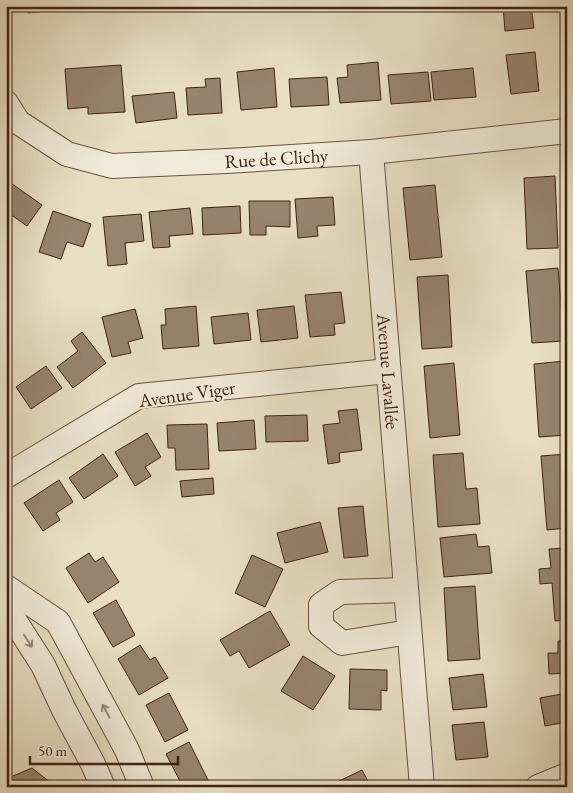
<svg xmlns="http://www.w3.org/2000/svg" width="573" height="793" font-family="'EB Garamond',serif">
	<rect width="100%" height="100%" fill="#e8dfc3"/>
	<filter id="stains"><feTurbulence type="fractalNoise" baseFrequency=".004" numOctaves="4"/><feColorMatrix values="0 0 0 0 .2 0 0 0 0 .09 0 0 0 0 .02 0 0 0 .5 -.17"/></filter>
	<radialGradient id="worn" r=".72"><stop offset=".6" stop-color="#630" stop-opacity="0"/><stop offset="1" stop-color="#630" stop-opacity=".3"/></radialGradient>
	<path fill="#97846f" stroke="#402215" d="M27,6h40v3l-39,4z
		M203,6h22v1l-22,2z
		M503,6h28l3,22 -29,3z
		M535,52l4,39 -28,3 -5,-39z
		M378,62l3,38 -41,3 -3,-25 11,-1 -1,-12z
		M121,65l4,47 -37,2v-7l-20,2 -3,-40z
		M274,68l3,39 -36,3 -4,-38z
		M473,68l3,29 -42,3 -3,-28z
		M428,72l3,29 -40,3 -3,-29z
		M327,77l2,28 -38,2 -2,-28z
		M220,78l2,35 -34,2 -2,-27 20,-1 -1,-8z
		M174,92l3,26 -41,5 -4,-27z
		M555,176l3,72 -31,1 -3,-71z
		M8,181l34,24 -15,21 -21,-15v-27z
		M435,185l7,72 -32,3 -7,-72z
		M333,197l2,28 -18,1 1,10 -20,2 -3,-39z
		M249,201h41v26l-24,-1v9h-16z
		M240,206l1,27 -38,2 -1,-27z
		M190,208l3,26 -24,2 1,11 -17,1 -4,-36z
		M53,211l38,13 -8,23 -16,-5 -6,17 -22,-7z
		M141,214l3,27 -19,2 2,21 -19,2 -5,-49z
		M558,268l6,73 -32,2 -6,-72z
		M448,275l4,72 -30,2 -5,-72z
		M341,292l4,31 -11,1 1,11 -25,2 -5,-42z
		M196,306l3,40 -36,3 -2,-24h5l-1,-16z
		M294,306l4,32 -37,4 -4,-32z
		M135,309l8,29 -15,4 3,11 -19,4 -10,-40z
		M248,313l3,27 -37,4 -3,-27z
		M82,332l24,31 -33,25 -16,-21 21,-16 -7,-10z
		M565,361l2,74 -28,2 -5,-73z
		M454,363l6,72 -30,3 -6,-72z
		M46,366l16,22 -31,21 -15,-22z
		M357,409l5,41 -23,3 1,9 -12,2 -5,-39 17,-2 -2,-12z
		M307,415l1,26 -42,1 -1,-26z
		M254,420l2,29 -37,2 -2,-28z
		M207,424l2,45 -33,1 -1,-22h-7l-1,-23z
		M147,433l14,24 -16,10 6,9 -16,10 -20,-34z
		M463,453l3,36 11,-1 3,36 -42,3 -5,-72z
		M103,454l15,22 -34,23 -15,-21z
		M567,454v74l-20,2 -6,-74z
		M213,478l1,16 -32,3 -2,-16z
		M59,480l14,22 -17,11 4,7 -17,11 -19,-28z
		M363,506l5,50 -24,2 -6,-50z
		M320,522l8,30 -43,11 -8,-30z
		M476,534l2,13 11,-1 3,27 -48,4 -4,-39z
		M567,548v72l-12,1 -3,-38 -12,1 -1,-15 12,-1 -2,-19z
		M89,553l6,9 8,-5 16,25 -31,21 -22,-35z
		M252,555l31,14 -18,38 -30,-14z
		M475,586l5,73 -32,2 -4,-73z
		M116,600l19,35 -22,12 -20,-34z
		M270,611l20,34 -41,23 -10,-17 -9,5 -10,-16z
		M567,640v33l-18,1 -1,-21h10v-12z
		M140,645l10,15 5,-3 13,21 -29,17 -21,-36z
		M303,656l32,20 -22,34 -32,-19z
		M350,669l37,1v21l-6,-1v20l-32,-1z
		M483,674l4,33 -34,3 -4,-32z
		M169,693l19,37 -23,12 -19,-37z
		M567,693v29l-22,4 -5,-28z
		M484,722l4,35 -32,3 -4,-35z
		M189,742l22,44 -1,1h-27l-17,-33z
		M32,768l24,19h-50v-8z
		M362,770l9,17h-35l-1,-4z"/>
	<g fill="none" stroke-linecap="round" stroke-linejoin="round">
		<defs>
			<g id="minor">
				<path id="s1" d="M6,103l12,19 49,32 45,12 115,-5 144,-9 196,-21"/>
				<path id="s2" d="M371,152l51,635"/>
				<path d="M6,476l133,-80 249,-25"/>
				<path d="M6,587l52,35 69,128 15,37"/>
				<path d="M406,590l-66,2 -19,13v21l21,17 67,-11"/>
				<path d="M6,598l7,20 30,47 21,45 29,54 10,23"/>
				<path d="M538,787l29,-12"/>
			</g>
		</defs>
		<use href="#minor" stroke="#6a5140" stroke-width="26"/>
		<use href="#minor" stroke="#f0ead8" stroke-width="24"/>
	</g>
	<defs><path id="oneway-shaft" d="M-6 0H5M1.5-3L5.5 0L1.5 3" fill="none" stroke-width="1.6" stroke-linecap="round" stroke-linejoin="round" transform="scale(1.25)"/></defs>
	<g stroke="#988676">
		<use href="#oneway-shaft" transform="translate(28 641) rotate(57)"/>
		<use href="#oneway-shaft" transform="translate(106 711) rotate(-118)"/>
	</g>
	<g text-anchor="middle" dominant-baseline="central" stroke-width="4" stroke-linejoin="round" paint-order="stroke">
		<g font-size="19" fill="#402215" stroke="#f0ead8">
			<text stroke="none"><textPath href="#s1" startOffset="292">Rue de Clichy</textPath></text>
			<text stroke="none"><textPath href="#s2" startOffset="220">Avenue Lavallée</textPath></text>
			<text transform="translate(187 394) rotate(-8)">Avenue Viger</text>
		</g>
	</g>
	<rect width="573" height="793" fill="none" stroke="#e8dfc3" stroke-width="25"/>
	<rect x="8" y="8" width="558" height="778" fill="none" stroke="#402215" stroke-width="2.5"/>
	<rect x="12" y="12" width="548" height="768" fill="none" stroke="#402215"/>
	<path d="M30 756v8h148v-8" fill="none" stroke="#402215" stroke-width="2.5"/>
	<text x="38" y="756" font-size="15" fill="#402215" stroke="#f0ead8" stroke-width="4" paint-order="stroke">50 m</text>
	<rect width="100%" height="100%" filter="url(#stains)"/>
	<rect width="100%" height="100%" fill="url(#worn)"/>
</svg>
